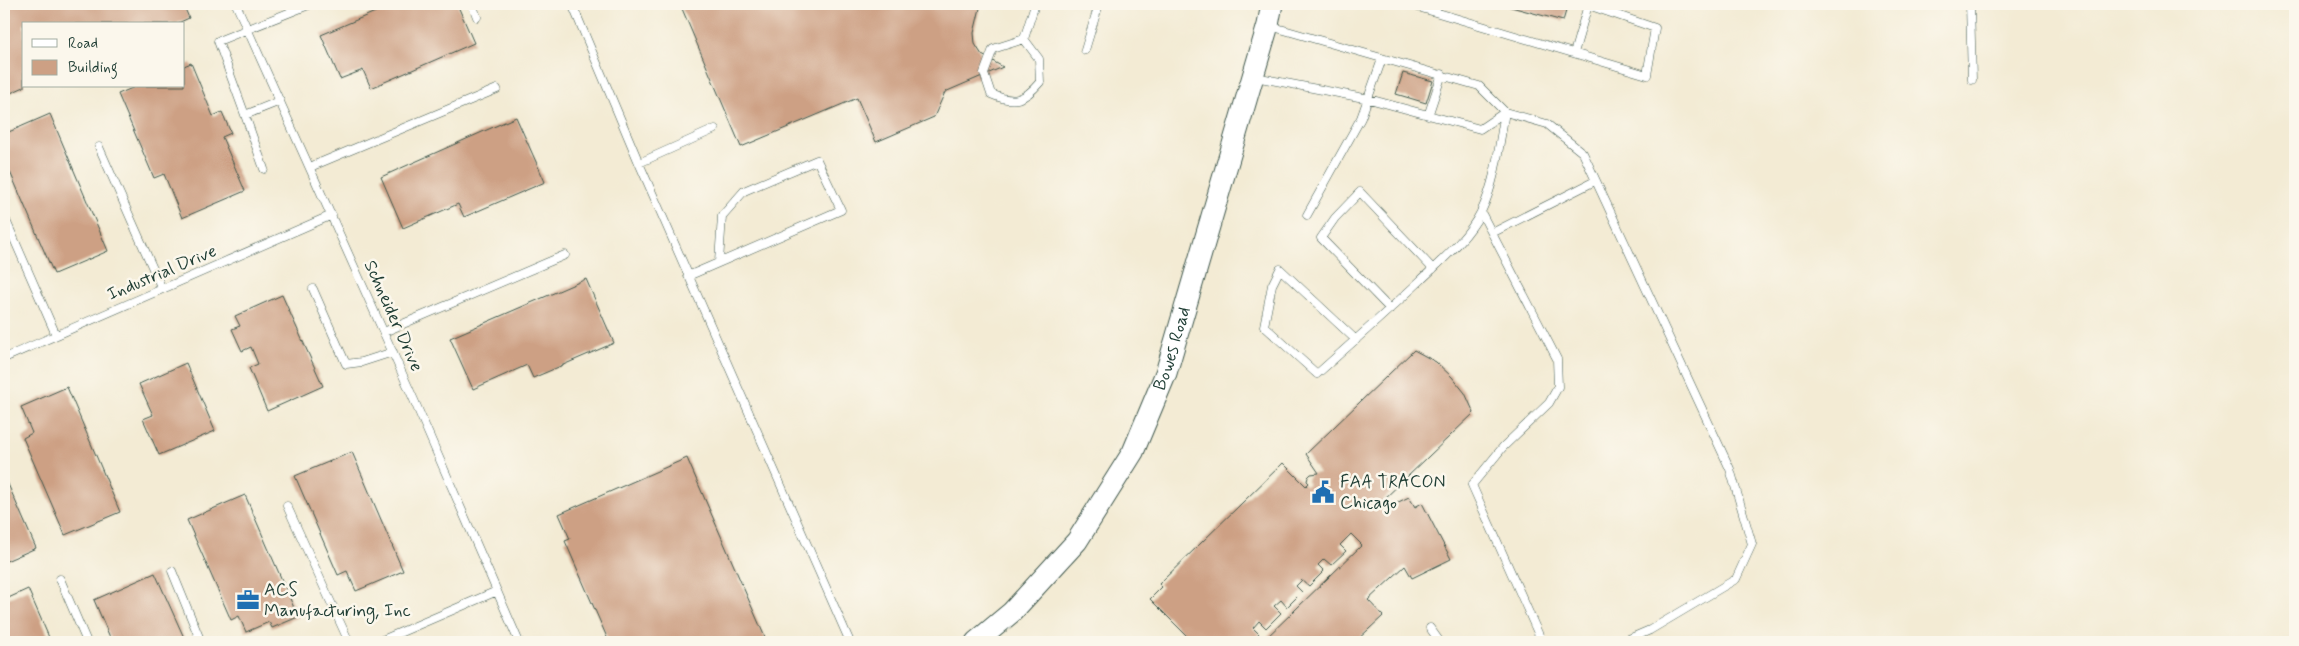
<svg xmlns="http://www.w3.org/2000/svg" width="2299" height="646" font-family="Mynerve,sans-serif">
	<rect width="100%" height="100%" fill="#fbf7ec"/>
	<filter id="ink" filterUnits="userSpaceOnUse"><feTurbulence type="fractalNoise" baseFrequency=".02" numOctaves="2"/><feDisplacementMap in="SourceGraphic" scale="10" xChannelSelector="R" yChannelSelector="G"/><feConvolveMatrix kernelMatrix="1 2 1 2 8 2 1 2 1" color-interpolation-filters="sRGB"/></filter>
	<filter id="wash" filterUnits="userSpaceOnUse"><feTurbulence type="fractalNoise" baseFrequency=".0096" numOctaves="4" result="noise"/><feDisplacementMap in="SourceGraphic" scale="20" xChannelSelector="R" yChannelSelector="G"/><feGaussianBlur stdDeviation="1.12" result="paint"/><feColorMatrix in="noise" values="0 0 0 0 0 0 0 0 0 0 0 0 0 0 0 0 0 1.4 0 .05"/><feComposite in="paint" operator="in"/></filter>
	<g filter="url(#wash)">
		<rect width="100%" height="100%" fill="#f3ebd4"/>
		<g id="blocks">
			<path fill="#cda084" d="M4,4h179l6,14 -13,6h-152v63l-20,9z
				M394,4h63l17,39 -103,45 -8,-18 -23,9 -19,-44z
				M680,4h301l-7,29 1,11 7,11 21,12 -58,25 -11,25 -58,25 -19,-44 -116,49z
				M1500,4h68l-5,17z
				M191,63l22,53 9,-4 9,21 -9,4 23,54 -63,27 -18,-44 -10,4 -36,-84 19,-8h47v-20z
				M1403,73l30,8 -7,22 -30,-9z
				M50,114l58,137 -54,23 -50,-116v-24z
				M516,117l29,65 -81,35 -6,-13 -55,24 -22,-51z
				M586,279l28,64 -81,35 -6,-13 -54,24 -23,-51z
				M282,295l41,91 -56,25 -18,-43 9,-4 -7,-17 -9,4 -10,-22 8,-3 -5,-10z
				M1414,350l22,12 16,15 13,16 9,20 -92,88 8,5 19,-9 6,10 7,-4 29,56 -39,19 -7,-12 -37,34 15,16 -28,26h-93l100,-97 -11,-11 -11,11 6,6 -15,14 -7,-6 -6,6 6,6 -15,15 -7,-6 -6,6 6,6 -15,15 -6,-7 -7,6 7,7 -15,15 -7,-7 -6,7 6,6 -9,8h-57l-43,-43 12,-12 -3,-3 124,-121 23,23 3,-3 -2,-2 1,-4 3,-3 8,-1 -13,-19z
				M186,363l29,68 -56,24 -16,-36 10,-4 -14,-31z
				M67,387l53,125 -55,23 -42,-97 9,-5 -11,-26z
				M352,452l51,119 -47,20 -9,-20 -9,4 -43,-99z
				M687,458l80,184h-147l-1,-2 -10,2 -44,-101 5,-2 -11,-25z
				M4,475l32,73 -32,14z
				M245,495l53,122 -26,11 -3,-6 -23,10 -7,-16 -8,4 -44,-100z
				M155,573l31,69h-74l-18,-42z
				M28,589l23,53h-47v-42z"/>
		</g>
	</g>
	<g filter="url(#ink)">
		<use href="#blocks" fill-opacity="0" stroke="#3f574c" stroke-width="1"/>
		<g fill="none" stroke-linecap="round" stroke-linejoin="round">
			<defs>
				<path id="lane" d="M236,4l178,396 105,242
					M472,4l5,13
					M572,4l67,159 211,479
					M1408,4l239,71 8,-47 -67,-23 -14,48
					M1970,4l2,76
					M1024,39l15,20 1,23c-16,19 -26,22 -49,12l-7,-21 9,-24z
					M1024,39l11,-35
					M1085,50l14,-46
					M1255,77l114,22 111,30 25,-17 -26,-26 -209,-60
					M280,101l-35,14 -27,-74 93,-37
					M245,115l19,54
					M1428,116l14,-42
					M99,147l63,142
					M639,163l76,-34
					M310,167l187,-78
					M1481,212l76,147 1,28 -9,16 -46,44 -31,38 70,157
					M1307,215l54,-97 21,-59
					M4,216l52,119
					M1492,233l103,-52
					M688,276l153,-66 -24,-50 -73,31 -22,25 -3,46
					M313,289l33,75 16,-2 31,-10
					M1390,309l-69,-71 14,-20 25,-26 73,77
					M384,332l181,-77
					M1356,340l-76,-71 -8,16 -8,41 53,48c35,-31 70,-62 104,-94 21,-20 47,-42 60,-68 15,-31 18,-67 24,-100l42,12 36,29 147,316 22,75 -16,35 -86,51 -28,12
					M4,358l328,-143
					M287,506l62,136
					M172,571l29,71
					M60,579l27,63
					M1430,628l10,14
					M378,642l119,-51"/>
				<g id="secondary">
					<path id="s1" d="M976,642l36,-30 65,-71 56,-89 33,-79 102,-348 4,-21"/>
				</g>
			</defs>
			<use href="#lane" stroke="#3f574c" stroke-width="9"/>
			<use href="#secondary" stroke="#3f574c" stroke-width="23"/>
			<use href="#lane" stroke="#fff" stroke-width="8"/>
			<use href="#secondary" stroke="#fff" stroke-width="21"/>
		</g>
	</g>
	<defs>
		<symbol id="civic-bare" viewBox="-9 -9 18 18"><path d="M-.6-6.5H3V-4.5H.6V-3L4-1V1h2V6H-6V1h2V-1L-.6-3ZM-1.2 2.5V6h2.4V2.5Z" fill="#1f6fb2" stroke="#fbf7ec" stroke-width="2.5" paint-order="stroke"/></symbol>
		<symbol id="office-bare" viewBox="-9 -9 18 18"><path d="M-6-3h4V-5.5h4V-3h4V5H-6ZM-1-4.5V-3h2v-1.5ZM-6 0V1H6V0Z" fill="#1f6fb2" stroke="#fbf7ec" stroke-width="2.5" paint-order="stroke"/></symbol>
	</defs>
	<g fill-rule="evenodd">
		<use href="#civic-bare" x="1307" y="476" width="32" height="32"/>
		<use href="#office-bare" x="232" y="584" width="32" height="32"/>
	</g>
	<g text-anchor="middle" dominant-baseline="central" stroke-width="5" stroke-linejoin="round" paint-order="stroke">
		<g font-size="18" fill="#1f3d34" stroke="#fbf7ec">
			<text transform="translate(162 273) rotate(-23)">Industrial Drive</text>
			<text transform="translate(393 316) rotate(66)">Schneider Drive</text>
			<text stroke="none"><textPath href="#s1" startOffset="359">Bowes Road</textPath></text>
		</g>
		<g font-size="18" fill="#1f3d34" stroke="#fbf7ec" text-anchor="start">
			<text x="1340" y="482">FAA TRACON<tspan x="1340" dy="21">Chicago</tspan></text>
			<text x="264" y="590">ACS<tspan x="264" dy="21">Manufacturing, Inc</tspan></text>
		</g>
	</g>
	<rect width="2299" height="646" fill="none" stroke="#fbf7ec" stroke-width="20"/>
	<rect x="22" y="22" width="162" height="65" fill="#fbf7ec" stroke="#a3ada2"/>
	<rect x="32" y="39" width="25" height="8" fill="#ffffff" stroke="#a3ada2"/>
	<text x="68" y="48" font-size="15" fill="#1f3d34">Road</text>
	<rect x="32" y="60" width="25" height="15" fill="#cda084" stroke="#a3ada2"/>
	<text x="68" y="72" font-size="15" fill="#1f3d34">Building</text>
</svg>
